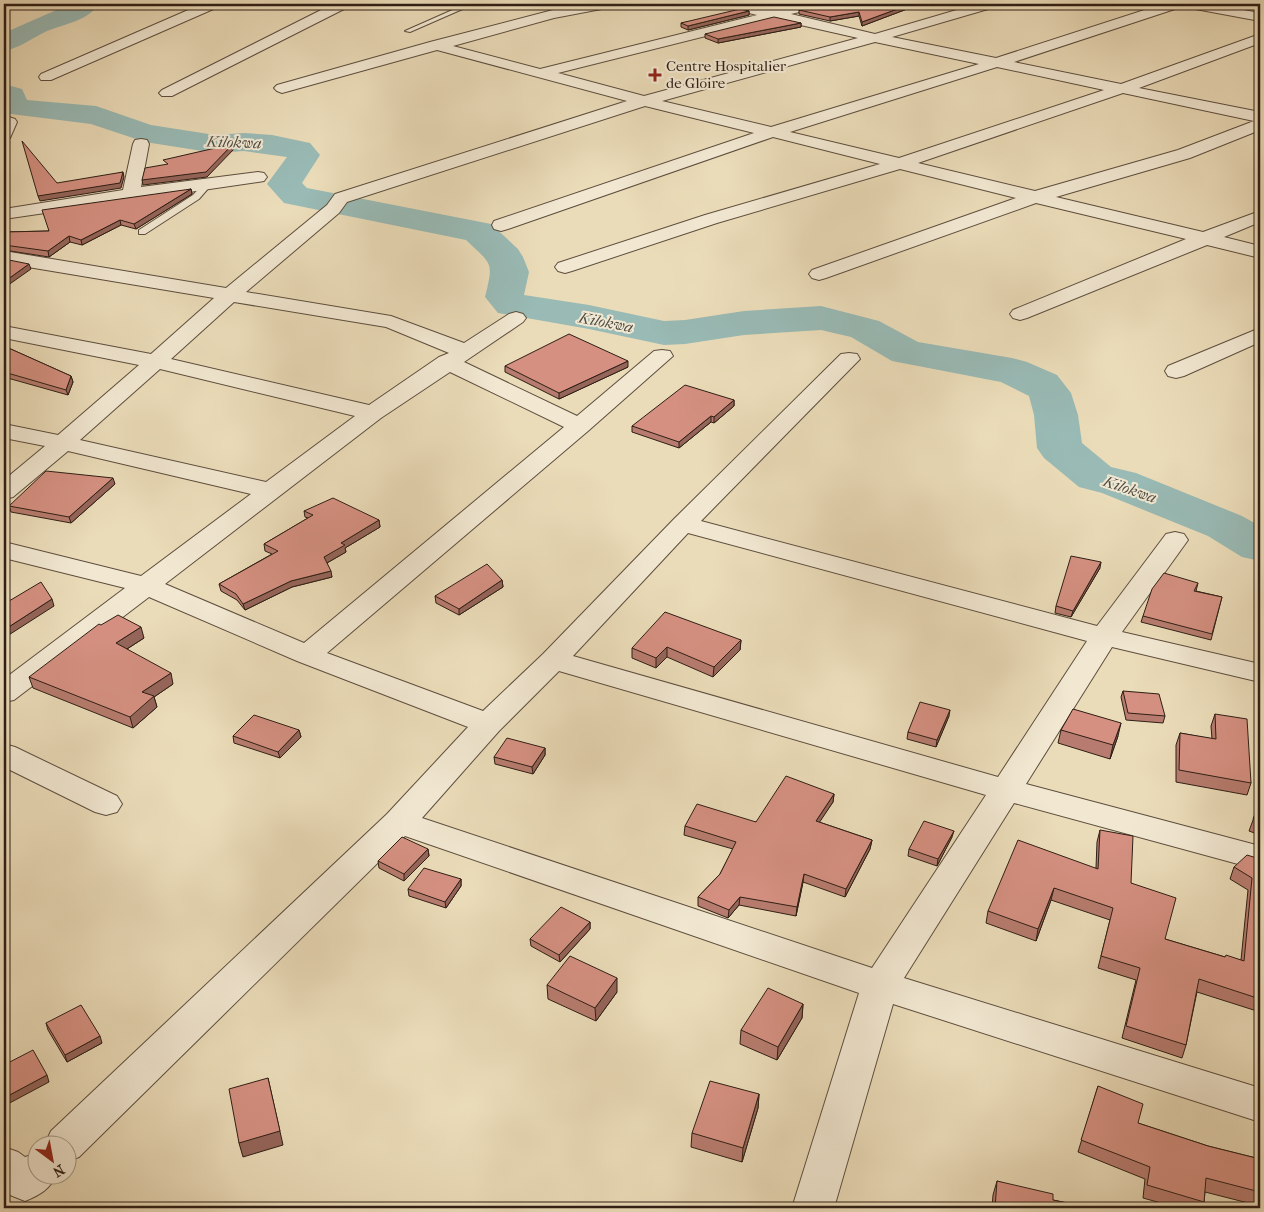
<svg xmlns="http://www.w3.org/2000/svg" width="1264" height="1212" font-family="'IM FELL French Canon',serif">
	<rect width="100%" height="100%" fill="#ebdcb9"/>
	<filter id="stains"><feTurbulence type="fractalNoise" baseFrequency=".004" numOctaves="4"/><feColorMatrix values="0 0 0 0 .2 0 0 0 0 .09 0 0 0 0 .02 0 0 0 .5 -.17"/></filter>
	<radialGradient id="worn" r=".72"><stop offset=".6" stop-color="#630" stop-opacity="0"/><stop offset="1" stop-color="#630" stop-opacity=".3"/></radialGradient>
	<g fill="none" stroke-linecap="round" stroke-linejoin="round">
		<path fill="#99bab5" fill-rule="evenodd" d="M70,4h29c-12,17 -34,20 -52,27 -15,7 -27,17 -43,20v-18z
			M4,84l18,5 5,11 69,6 55,19 64,10 29,-2 28,2 38,8 10,12 -18,28 5,5 184,36 27,25 5,8 6,15 -5,23 65,10 75,16 21,-1 59,-9 77,-5 58,15 39,21 94,16 15,4 30,13 14,18 7,22 4,28 29,24 25,6 106,43 18,10v35l-18,-4 -34,-21 -106,-43 -23,-6 -35,-29 -7,-10 -3,-33 -5,-19 -28,-14 -109,-21 -41,-24 -30,-7 -77,5 -59,9 -21,1 -75,-16 -91,-16 -13,-16c9,-36 7,-32 -19,-57l-182,-37 -17,-19 20,-27 -43,-6 -29,2 -70,-11 -54,-18 -80,-10 -7,-3z"/>
		<defs>
			<path id="lane" d="M466,4h8l-64,28 -5,-1z
				M208,181l4,3 -13,15 -54,35h-6v-4l54,-35 12,-13z"/>
			<path id="street" d="M202,4h18l-2,3 -167,73h-10l-2,-3 2,-3z
				M333,4h17l-2,3 -176,89h-10l-3,-3 3,-3z
				M587,4h27l-2,3 -58,11 -101,28 87,23 217,-54 -33,-8 -1,-3h22l29,6 27,-6h21l-1,3 -30,7 84,20 102,-30h19l-1,3 -103,30 104,21 167,-54h19l-1,3 -167,55 107,22 139,-50v9l-121,45 121,24v18l-70,28 -134,39 147,35 57,-21v11l-36,15 36,9v12l-53,-13 -180,73 -7,2 -7,-2 -3,-4 3,-4 173,-71 -150,-36 -210,75 -7,2 -7,-2 -3,-4 3,-4 204,-72 -116,-29 -183,54 -145,48 -7,2 -7,-2 -3,-4 3,-4 147,-48 175,-51 -107,-27 -265,92 -7,2 -7,-2 -2,-4 2,-4 260,-88 -109,-27 -298,96 -8,11 -93,79 145,24 73,27 45,-29 7,-2 7,2 3,4 -3,4 -59,40 113,54 77,-65 8,-1 8,1 3,5 -85,75 -261,222 156,58 60,-57 131,-135 167,-165 8,-1 8,1 3,5 -159,162 396,105 69,-92 9,-2 9,2 4,6 -66,92 138,32v18l-148,-35 -86,137 234,62v24l-246,-67 -110,175 356,110v34l-367,-118 -59,204h-42l67,-215 -454,-157 -326,321 -11,4v-17h-23l6,-13 336,-317 81,-87 -171,-66 -148,-64 -135,103 -10,2v-23l121,-91 -121,-30v-16l137,34 110,-82 -183,-43 -55,46 -9,2v-19l41,-34 -41,-8v-14l54,11 81,-70 -135,-27v-12l147,28 63,-56 -210,-35v-12l222,37 101,-83 8,-11 292,-93 -190,-51 -155,43 -5,-2 -3,-3 3,-3 153,-43 123,-32zM774,19l84,19 -214,58 -86,-23zM875,42l104,22 -208,63 -109,-26zM997,67l107,23 -205,68 -109,-26zM1123,93l131,28 -76,29 -143,41 -117,-28zM234,302l152,25 63,26 -10,4 -70,48 -198,-46zM160,369l195,47 -89,66 -186,-42zM450,372l114,55 -260,216 -139,-59 216,-166zM688,533l399,108 -89,136 -425,-121zM559,671l427,124 -114,173 -450,-150 77,-87z
				M1183,4h27l50,9v8l-70,-13z
				M9,117l6,2 2,3 -7,16 -6,2v-21z
				M141,139l6,1 2,4 -8,43 117,-15 6,1 3,4 -3,4 -6,1 -254,37v-10l119,-19 10,-46 2,-4z
				M1260,328v14l-76,34 -8,2 -8,-2 -3,-5 3,-5z
				M4,744l11,3 102,49 5,8 -5,8 -11,3 -11,-3 -91,-45z
				M4,1147l14,5 7,5 13,-4v21h19c-7,15 -17,21 -32,27l-15,-6 -6,-5z"/>
		</defs>
		<use href="#lane" stroke="#5d4e3e" stroke-width="2"/>
		<use href="#street" stroke="#5d4e3e" stroke-width="2"/>
		<use href="#lane" fill="#f2e8d2" fill-rule="evenodd"/>
		<use href="#street" fill="#f2e8d2" fill-rule="evenodd"/>
	</g>
	<path fill="#b77c6f" stroke="#2e1e15" d="M767,4h27l-20,4 -7,-1z
		M822,4h93v2l-53,20 -3,-10 -29,5 -31,-7v-4l23,-5z
		M749,11v4l-61,15 -7,-3v-4z
		M801,23v4l-83,16 -13,-5v-4z
		M191,189l1,5 -56,35 -15,-4 -39,20 -12,-3 -21,15 -45,-7v-18l44,-1z
		M4,346l67,30 2,6 -5,13 -64,-18z
		M505,366l123,1 -69,32 -54,-27z
		M734,400v6l-20,17 -3,-1 -32,26 -47,-16v-6z
		M115,484l-44,39 -60,-11 -2,-6z
		M304,511l75,9 1,7 -35,21 1,4 -19,11 5,14 -40,10 -47,23 -8,-10 -16,-9 -2,-7 53,-30 -7,-3 -1,-7 44,-26 -3,-1z
		M1100,568l-29,49 -16,-4 1,-7z
		M502,580l1,7 -44,28 -23,-12 -1,-7z
		M1198,583l-2,8 26,6 -11,43 -70,-18 2,-6z
		M144,638l-17,11 46,35 -19,13 3,10 -24,21 -100,-40 -4,-11z
		M741,640l-1,10 -27,27 -46,-20 -11,11 -24,-10v-10z
		M1123,691l42,25 -2,7 -37,-3 -5,-23z
		M1215,714l36,69 -4,12 -71,-13v-37l4,-12 32,6 -1,-13z
		M949,716l-13,31 -29,-8 1,-7z
		M299,730l2,7 -21,21 -46,-15 -1,-7z
		M1061,730l57,6 -8,23 -52,-16z
		M545,748v7l-12,19 -38,-10 -1,-7z
		M834,794l-1,8 -14,20 53,18 -2,9 -25,48 -42,-15 -7,34 -57,-11 -11,13 -30,-12v-9l22,-23 13,-25 -49,-14 1,-9 71,-4z
		M1260,801v34l-11,-4z
		M1100,830l31,53 34,56 60,18 16,3 7,-70 -18,-11 4,-12 26,-8v153l-63,-20 -11,53 -4,13 -60,-20 14,-58 -38,-12 12,-48 -59,-20 -15,41 -50,-18 2,-12 108,-43 1,-26z
		M952,837l-15,29 -29,-10 1,-7z
		M428,849l1,7 -25,25 -25,-13 -1,-7z
		M461,879v7l-15,22 -37,-12 -1,-7z
		M590,922v7l-30,33 -29,-16 -1,-7z
		M547,985l70,7 -21,29 -48,-22z
		M803,1004l-1,14 -25,42 -37,-16 1,-14z
		M46,1023l56,20 -35,19 -19,-32z
		M1098,1086l40,37 70,23 52,13v47l-55,-14 -1,10 -3,6h-22l-36,-10 2,-19 -67,-27z
		M759,1094l-1,14 -16,54 -51,-15 1,-14z
		M997,1181l56,19 38,8h-99l1,-13z"/>
	<path fill="#95655a" stroke="#2e1e15" d="M774,4h20l-20,4z
		M911,4h4v2l-53,20v-4z
		M749,11v4l-61,15v-4z
		M859,12v4l-29,5v-4z
		M801,23v4l-83,16v-4z
		M233,144l1,5 -27,28 -64,8 -1,-5z
		M123,172l1,5 -3,11 -81,13 -2,-5z
		M191,189l1,5 -56,35 -2,-5z
		M120,220l1,5 -39,20 -1,-5z
		M69,236l1,6 -21,15 -1,-6z
		M29,264l2,5 -27,19v-6z
		M628,361v6l-69,32v-6z
		M71,376l2,6 -5,13 -2,-5z
		M734,400v6l-20,17v-6z
		M711,416v6l-32,26v-6z
		M113,478l2,6 -44,39 -2,-6z
		M379,520l1,7 -35,21 1,4 -21,12 -1,-7 17,-14z
		M1101,562l-1,6 -29,49 2,-6z
		M331,571l1,6 -40,10 -47,23 -2,-6 48,-23z
		M502,580l1,7 -44,28v-6z
		M52,599l2,7 -50,32v-8z
		M141,627l3,11 -25,16 -3,-11z
		M741,640l-1,10 -27,27 1,-10z
		M667,647v10l-11,11v-10z
		M171,673l2,11 -19,13 3,10 -24,21 -3,-11 12,-25z
		M950,710l-1,6 -13,31 1,-7z
		M1121,723l-3,13 -8,23 3,-14z
		M299,730l2,7 -21,21 -2,-6z
		M545,748v7l-12,19 -1,-7z
		M834,794l-1,8 -18,27 1,-8z
		M954,831l-2,6 -15,29 1,-7z
		M872,840l-2,9 -25,48 1,-8z
		M428,849l1,7 -25,25v-7z
		M804,874l-1,8 -7,34 1,-9z
		M461,879v7l-15,22 -1,-6z
		M1054,888l-3,12 -15,41 2,-12z
		M740,897l-1,8 -11,13 1,-8z
		M590,922v7l-30,33 -1,-7z
		M4,927l2,6 -2,2z
		M617,978v14l-21,29 -1,-13z
		M803,1004l-1,14 -25,42 1,-13z
		M100,1036l2,7 -35,19 -2,-7z
		M47,1075l2,7 -45,24v-8z
		M268,1078l15,67 -40,12 -4,-14z
		M759,1094l-1,14 -16,54 1,-14z"/>
	<path fill="#d59081" stroke="#2e1e15" d="M822,4h89l-49,18 -3,-10 -29,5 -31,-7 23,-5z
		M740,9l9,2 -61,15 -7,-3z
		M774,17l27,6 -83,16 -13,-5z
		M22,141l35,42 66,-11 -3,11 -82,13z
		M233,144l-27,28 -64,8 3,-12 23,-4 -5,-4z
		M191,189l-57,35 -14,-4 -39,20 -12,-4 -21,15 -44,-6v-13l45,-1 -7,-21z
		M4,259l25,5 -25,18z
		M569,334l59,27 -69,32 -54,-27z
		M4,346l67,30 -5,14 -62,-18z
		M685,385l49,15 -20,17 -3,-1 -32,26 -47,-16z
		M46,471l67,7 -44,39 -60,-11z
		M333,498l46,22 -38,23 4,2 -21,12 7,14 -40,10 -48,23 -7,-10 -17,-10 59,-33 -14,-7 49,-29 -9,-4z
		M1071,556l30,6 -28,49 -17,-5z
		M487,564l15,16 -43,29 -24,-13z
		M1164,573l34,10 -4,8 28,6 -10,37 -69,-18 9,-27z
		M41,582l11,17 -48,31v-26z
		M665,612l76,28 -27,27 -47,-20 -11,11 -24,-10z
		M118,615l23,12 -25,16 55,30 -29,19 12,4 -24,21 -101,-40 70,-53 2,1z
		M1123,691l36,3 6,22 -37,-3z
		M920,702l30,8 -13,30 -29,-8z
		M1073,709l48,14 -8,22 -52,-15z
		M1215,714l32,5 4,64 -72,-13 1,-37 36,6z
		M254,715l45,15 -21,22 -45,-16z
		M507,738l38,10 -13,19 -38,-10z
		M786,776l48,18 -18,27 56,19 -26,49 -42,-15 -7,33 -57,-10 -11,13 -31,-13 22,-23 16,-32 -51,-16 12,-22 59,18z
		M1260,801v20l-7,-2z
		M924,821l30,10 -16,28 -29,-10z
		M1100,830l33,6 -2,47 45,15 -11,41 60,18 1,-2 18,6 8,-83 -18,-11 13,-12 13,4v140l-61,-20 -13,66 -60,-19 14,-58 -39,-12 12,-48 -59,-20 -16,41 -50,-18 30,-71 80,29z
		M402,837l26,12 -24,25 -26,-13z
		M424,868l37,11 -16,23 -37,-13z
		M561,907l29,15 -31,33 -29,-16z
		M570,956l47,22 -22,30 -48,-23z
		M768,988l35,16 -25,43 -37,-17z
		M81,1005l19,31 -35,19 -19,-32z
		M33,1050l14,25 -43,23v-33z
		M268,1078l12,53 -41,12 -10,-54z
		M710,1081l49,13 -16,54 -51,-15z
		M1098,1086l45,18 -5,19 70,23 52,13v33l-54,-14 -2,24 -57,-17 3,-18 -69,-27z
		M997,1181l56,13v6l38,8h-96z
		M933,1203l21,5h-22z"/>
	<path fill="#8f2418" stroke="#f2e8d2" stroke-width="2" d="M652.5 67.5h5v5h5v5h-5v5h-5v-5h-5v-5h5z"/>
	<g text-anchor="middle" dominant-baseline="central" stroke-width="4" stroke-linejoin="round" paint-order="stroke">
		<g font-size="15" fill="#2e1e15" stroke="#f2e8d2" text-anchor="start">
			<text x="666" y="66">Centre Hospitalier<tspan x="666" dy="17">de Gloire</tspan></text>
		</g>
		<g font-size="16" font-style="italic" fill="#4e4d45" stroke="#f2e8d2">
			<text transform="translate(234 142) rotate(2)">Kilokwa</text>
			<text transform="translate(606 322) rotate(11)">Kilokwa</text>
			<text transform="translate(1130 489) rotate(19)">Kilokwa</text>
		</g>
	</g>
	<rect width="1264" height="1212" fill="none" stroke="#ebdcb9" stroke-width="20"/>
	<rect x="5" y="5" width="1254" height="1202" fill="none" stroke="#2e1e15" stroke-width="2.5"/>
	<rect x="10" y="10" width="1244" height="1192" fill="none" stroke="#2e1e15"/>
	<g transform="translate(52 1160) rotate(148)"><circle r="24" fill="#f2e8d2" stroke="#a49786"/>
	<path d="M0-4L9 19L0 12L-9 19Z" fill="#8f2418"/>
	<text y="-8" font-size="14" font-weight="bold" text-anchor="middle" fill="#2e1e15">N</text>
	</g>
	<rect width="100%" height="100%" filter="url(#stains)"/>
	<rect width="100%" height="100%" fill="url(#worn)"/>
</svg>
